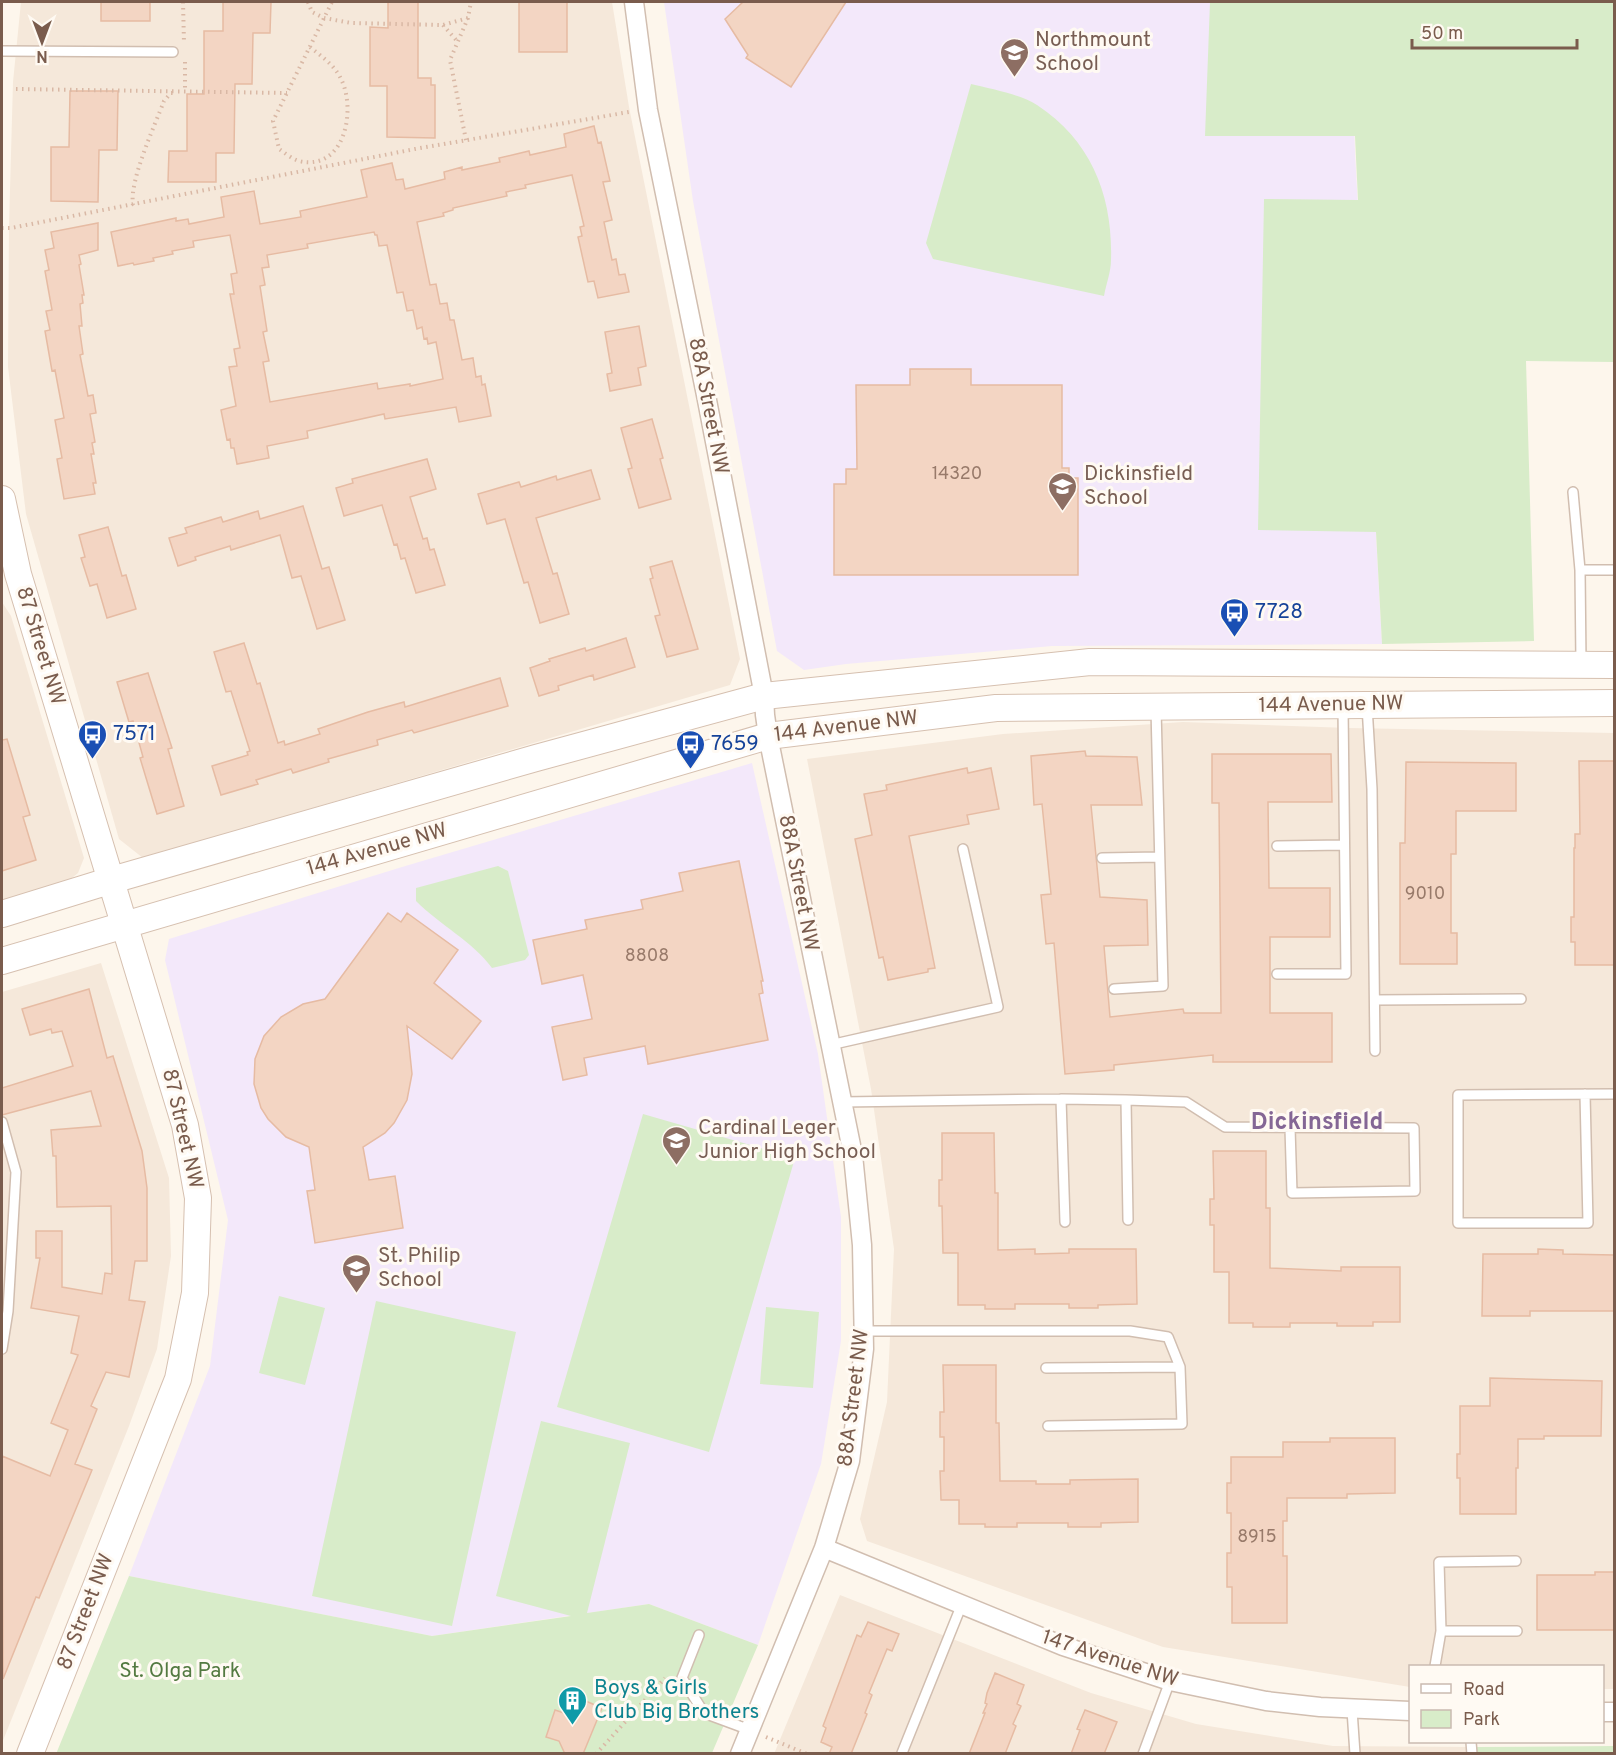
<svg xmlns="http://www.w3.org/2000/svg" width="1616" height="1755" font-family="Overpass,sans-serif">
	<rect width="100%" height="100%" fill="#fdf6ec"/>
	<path fill="#f5e8da" d="M21,2h591l17,105 111,552 -10,26 -587,173 -24,-19 -93,-325 -18,-147 1,-141 4,-144z
		M2,602l9,14 73,242 -6,15 -11,9 -65,20z
		M1183,722l166,6 265,5v956h-11l-1,-23h-192v21l-247,-40 -296,-106 -7,-22 27,-117 7,-153 -23,-160 -64,-330 196,-25z
		M101,963l68,215 2,78 -14,93 -28,77 -127,317v-751z
		M840,1595l251,98 105,31 137,22 144,1v6l-703,1z"/>
	<path fill="#f3e8fa" d="M664,2h686l5,151 27,491 -330,2 -206,18 -42,6 -27,-19 -84,-450z
		M752,763l66,291 23,163v124l-20,123 -63,181 -109,-41 -217,32 -303,-60 81,-210 18,-146 -63,-260 4,-21 233,-72z"/>
	<path fill="#d8ecc9" d="M1210,2h404v360l-88,-1 8,280 -152,3 -6,-112 -118,-2 6,-331 94,1 -3,-64h-150z
		M971,84c20,5 49,10 66,21 55,36 76,92 74,155 0,12 -5,24 -7,36l-171,-37 -7,-16z
		M498,866l10,5 21,84 -4,5 -33,8c-20,-27 -52,-43 -76,-67v-13z
		M643,1114l152,44 -86,294 -152,-45z
		M279,1296l46,12 -20,77 -46,-12z
		M376,1301l140,31 -64,294 -140,-30z
		M766,1307l53,5 -6,76 -53,-4z
		M541,1421l89,22 -43,170 62,-9 109,41 -46,108 -656,1 73,-178 303,60 139,-20 -75,-20z
		M1614,1746v7h-137v-6z"/>
	<path fill="#f3d5c3" stroke="#e6bba3" stroke-width="1.5" fill-rule="evenodd" d="M101,2h49v19h-49z
		M223,2h48l-1,31h-17l-1,51h-17l-1,69h-18v29h-48l1,-31h18v-57h17v-63h19z
		M388,2h30v76h13v7h4v53l-48,-1v-51h-17v-59l18,1z
		M519,2h48v50h-48z
		M743,2h103l-55,85 -45,-29 2,-3 -23,-36z
		M70,91h48l-1,59h-18l-1,52 -47,-1v-54h18z
		M594,126l4,17 3,-1 9,39 -7,1 9,38 -8,2 8,38 4,-1 3,16 6,-1 4,18 -31,6 -4,-17 -6,1 -10,-45 4,-1 -2,-9 4,-1 -12,-51 -47,10 1,3 -20,4 1,4 -54,12v2l-10,3 1,3 -27,6 13,63 6,-1 4,20 7,-1 3,17h4l8,40 11,-2 3,19 5,-1 1,9 3,-1 6,32 -32,6 -3,-15 -71,12 -1,-5 -77,17 1,7 -41,8 2,12 -32,6 -3,-16h-3l-1,-9 -3,1 -6,-30 15,-4 -7,-39 8,-1 -3,-17 6,-1 -10,-54h4l-3,-20 6,-1 -7,-38 -37,6 1,6 -22,4 1,3 -20,4 1,3 -20,4 -1,-2 -15,3 -7,-34 65,-14v3l12,-2 1,5 35,-7 -3,-20 33,-6 6,33 41,-7 -1,-6 67,-14 -6,-27 31,-7 4,17 7,-1 2,10 40,-10 -1,-7 18,-5v3l38,-8 -1,-4 30,-7 1,4 36,-8 -2,-13zM374,232l1,3h2l2,11 8,-1 10,48 6,-1 4,19 6,-1 4,19 5,-2 2,12 3,-1 1,6 8,-2 7,37 -33,7v-2l-32,5 -1,-6 -107,19 -7,-40 6,-1 -6,-29 4,-1 -7,-45 5,-1 -3,-17 7,-1 -2,-12 41,-7 -1,-4z
		M98,223v27l-19,5 2,9 -2,1 5,30h-2l1,8 -3,1 2,22h-3l4,28 -3,1 8,41 5,-1 3,18 -6,1 5,28 -3,1 2,11h-3l5,29h-3l2,11 -31,5 -7,-40 5,-1 -7,-38 9,-2 -9,-48 -3,1 -7,-40 5,-1 -4,-19 6,-1 -7,-39 4,-1 -4,-20 9,-2 -3,-16z
		M639,326l7,40 -8,2 3,17 -31,6 -3,-17 5,-1 -7,-41z
		M910,369h61v16h91v83h7v10h9v97h-244v-91h12v-15h11l-1,-84h54z
		M652,419l11,39 -3,1 11,40 -32,9 -11,-39 4,-1 -11,-40z
		M427,459l9,30 -26,8 13,42 4,-1 3,12 4,-1 11,36 -29,8 -11,-35 -4,1 -4,-15 -3,1 -12,-40 -38,11 -8,-28 17,-5 -1,-4z
		M591,470l9,29 -64,19 17,56 4,-1 12,41 -29,9 -12,-41 -4,1 -19,-64 -18,5 -9,-30 41,-12 2,5 35,-11 1,4z
		M303,506l19,63 7,-2 16,53 -28,9 -16,-53 -9,2 -12,-43 -49,15 -1,-4 -35,11 1,3 -18,6 -9,-28 18,-5 -2,-5 36,-11 2,5 35,-11 2,8z
		M108,527l14,49 4,-1 10,34 -29,9 -10,-34 -7,2 -9,-28 4,-1 -6,-22z
		M672,561l26,88 -31,8 -12,-41 5,-1 -10,-36 3,-1 -3,-11z
		M626,638l9,29 -41,13 -1,-5 -35,11 1,4 -20,6 -9,-28 20,-7 -1,-2 36,-11 1,3z
		M244,643l13,41 3,-1 18,60 6,-2 1,4 35,-11 -2,-5 50,-17 36,-10 1,5 95,-29 8,28 -94,27 -2,-3 -35,10 1,5 -50,14 1,3 -36,11 -2,-4 -35,11 2,4 -37,11 -9,-29 36,-11 -1,-3 3,-1 -19,-60 -5,1 -12,-40z
		M148,673l24,75 -4,1 16,57 -27,8 -17,-56 3,-1 -10,-36 -4,1 -12,-40z
		M7,739l23,76 -7,2 13,43 -34,11v-131z
		M1085,751l1,5 51,1 5,48h-51l9,92 47,3 1,45 -44,1 6,71 73,-8 1,4h37l-2,-210h-7v-49h119l1,48h-64l1,86h61v49h-60v76h62v49h-119v-7l-99,10v5l-49,4 -11,-131 -8,1 -5,-49 10,-1 -9,-90 -8,1 -3,-49z
		M1579,761h35v204h-39v-23h-4v-25h3v-69h1v-14h5z
		M1406,762l110,1v48h-60v43h-5v79h6v31h-57v-121h5z
		M967,768l1,5 23,-5 8,41 -32,6 2,9 -60,12 26,132 -7,1v3l-40,8 -5,-23 -4,1 -24,-119 17,-4 -8,-41 23,-4 -1,-5z
		M739,861l24,120h-2l2,12 -4,1 9,46 -120,24 -3,-18 -61,12 3,17 -24,5 -11,-53 40,-8 -9,-44 -41,9 -9,-44 54,-11 -2,-9 58,-11 -2,-9 42,-9 -4,-18z
		M388,913l13,9 6,-9 51,37 -24,33 47,38 -29,38 -45,-33 5,48 -5,26 -13,23 -9,10 -22,14 6,33 26,-4 8,52 -88,15 -8,-52 8,-1 -6,-43 -23,-10 -18,-18 -7,-11 -7,-24 1,-25 9,-23 17,-19 22,-13 22,-5z
		M89,989l18,69 6,-2 29,95 5,37v73h-12l-6,39 16,2 -16,75 -23,-5 -15,34 6,3 -22,55 17,6 -53,128 -3,-1 -33,82 -1,-223 48,20 18,-46 -17,-7 27,-68 -7,-2 8,-37 -48,-8 9,-50h-4v-27h26v56l40,7 3,-21 7,1 -1,-68 -54,1 -1,-51h-3l-2,-26 50,-4 -10,-35 -89,24v-27l71,-22 -11,-35 -10,2 -1,-4 -21,6 -8,-26z
		M942,1133h52l1,60h3v57l37,-1v5l34,-1v-4h67l1,55 -39,1v3h-29v-4h-54v5h-30v-4h-27v-52h-15l-1,-47h-3v-26h3z
		M1213,1151h53v57h4v60l71,3v-4h59v55h-27v4h-36v-3h-47v4h-37v-4h-24v-51h-15v-47h-4v-26h4z
		M1538,1249l25,1v4l51,1v56h-84v5h-48l1,-62h55z
		M943,1365h53v58h3l1,58h36v3h34v-4l68,-1v43l-37,1v4h-33v-4h-51v4h-32v-3h-26v-24h-18l-1,-29h4v-34h-4v-25h4z
		M1490,1378l112,3 -1,55h-57v3h-26v29h-2v46h-56v-36h-3v-24h3v-48h30z
		M1330,1438h65v55l-48,1v4h-60v23h-4v35h4v67h-55v-36h-5v-34h4v-40h-4v-30h4v-26h52v-15h47z
		M1595,1572h19v58h-77v-55h58z
		M868,1622l31,12 -7,17 -5,-2 -18,44 3,2 -7,18 2,1 -16,40h-22l3,-7 -11,-5 5,-14 -3,-2 34,-91 4,2z
		M995,1673l29,12 -7,19 4,2 -8,18 3,2 -11,28h-36l16,-41h-2l4,-9 -2,-1 2,-10z
		M581,1699l21,9 -19,46h-18l-6,-13 -13,-4 9,-27 12,4 3,-10z
		M1085,1710l32,12 -13,32h-33l9,-24 -3,-1z"/>
	<g fill="none" stroke-linecap="round" stroke-linejoin="round">
		<defs>
			<path id="lane" d="M2,51l171,1
				M1573,492l7,78
				M1581,663l-1,-93h34
				M1367,706l5,83 3,262
				M1277,846l67,-1
				M1102,858l57,-1
				M1277,974h69l-3,-267
				M1114,989l49,-3 -7,-277
				M1375,1000l146,-1
				M830,1045l168,-38 -35,-158
				M1585,1094l3,129h-130v-128l156,-1
				M1061,1099l4,123
				M1126,1100l60,2 39,25 189,1 1,63 -123,2 -2,-65
				M842,1102l219,-3 65,1 2,120
				M2,1122l14,50 -8,139 -6,38
				M864,1331h266l38,6 12,30 2,57 -134,2
				M1046,1368l134,-1
				M1441,1631h76
				M699,1635l-17,43 22,35 46,17
				M1435,1666l6,-35 -2,-69 77,-1
				M1352,1710l3,44
				M1471,1742l1,12
				M902,1753l60,-149
				M1143,1754l27,-73"/>
			<path id="street" d="M634,2l14,108 58,285 58,301 1,19 3,21 85,419 9,90 2,104 -14,112 -26,87 -84,206
				M824,1548l239,98 107,35 96,20 54,6 90,4
				M1602,1712h12"/>
			<path id="secondary" d="M2,499l16,75 167,551 13,73 -3,95 -17,86 -148,375
				M2,914l110,-34 424,-122 228,-62 326,-34 524,3
				M2,961l766,-225 228,-28 618,-5"/>
		</defs>
		<use href="#lane" stroke="#d1beb0" stroke-width="12"/>
		<use href="#street" stroke="#d1beb0" stroke-width="21"/>
		<use href="#secondary" stroke="#d6c0b0" stroke-width="28"/>
		<path stroke="#d9b8a5" stroke-width="4" stroke-dasharray="1.5 4.5" stroke-linecap="butt" d="M183,2l1,41
			M308,2l4,10 12,6 27,5 92,2 25,-7
			M443,25l14,16
			M310,47c11,9 23,17 30,30 17,30 6,95 -41,84 -7,-2 -14,-8 -20,-12l-6,-28 59,-119
			M185,62v29
			M16,89l271,4
			M466,140l-16,-80 18,-42 3,-16
			M133,205c-4,-24 22,-80 31,-104l7,-8h4
			M2,228h9l404,-79 214,-37
			M766,1737l41,17
			M596,1754l69,-76"/>
		<use href="#lane" stroke="#fff" stroke-width="9"/>
		<use href="#street" stroke="#fff" stroke-width="18"/>
		<use href="#secondary" stroke="#fff" stroke-width="26"/>
	</g>
	<defs>
		<symbol id="school-pin" viewBox="-11 -11 22 30"><path d="M0 17L-7.5 6A9.5 9.5 0 1 1 7.5 6Z" fill="#8d6e63" stroke="#fffaf3"/><path d="M0-5L7-2L0 1L-7-2ZM-4 1L0 2.5L4 1V4Q0 6-4 4Z" fill="#fff"/></symbol>
		<symbol id="bus-pin" viewBox="-11 -11 22 30"><path d="M0 17L-7.5 6A9.5 9.5 0 1 1 7.5 6Z" fill="#1a4fb4" stroke="#fffaf3"/><path d="M-5-6H5V4H4V6H2V4H-2V6H-4V4H-5ZM-3.5-4V0h7V-4ZM-3.5 1.2v1.5H-2V1.2ZM2 1.2v1.5H3.5V1.2Z" fill="#fff"/></symbol>
		<symbol id="building-pin" viewBox="-11 -11 22 30"><path d="M0 17L-7.5 6A9.5 9.5 0 1 1 7.5 6Z" fill="#0f9aa8" stroke="#fffaf3"/><path d="M-4-6H4V6H1V3H-1V6H-4ZM-2.5-4.3h1.7v1.8h-1.7ZM.8-4.3h1.7v1.8H.8ZM-2.5-1h1.7V.8h-1.7ZM.8-1h1.7V.8H.8Z" fill="#fff"/></symbol>
	</defs>
	<g fill-rule="evenodd">
		<use href="#school-pin" x="998" y="36" width="33" height="45"/>
		<use href="#school-pin" x="1046" y="470" width="33" height="45"/>
		<use href="#bus-pin" x="1218" y="596" width="33" height="45"/>
		<use href="#bus-pin" x="76" y="718" width="33" height="45"/>
		<use href="#bus-pin" x="674" y="728" width="33" height="45"/>
		<use href="#school-pin" x="660" y="1124" width="33" height="45"/>
		<use href="#school-pin" x="340" y="1252" width="33" height="45"/>
		<use href="#building-pin" x="556" y="1684" width="33" height="45"/>
	</g>
	<g text-anchor="middle" dominant-baseline="central" stroke-width="6" stroke-linejoin="round" paint-order="stroke">
		<g font-size="18" fill="#987a6a">
			<text x="957" y="474">14320</text>
			<text x="1425" y="894">9010</text>
			<text x="647" y="956">8808</text>
			<text x="1257" y="1537">8915</text>
		</g>
		<g font-size="21" fill="#785e54" stroke="#fffaf3" text-anchor="start">
			<text x="1035" y="40">Northmount<tspan x="1035" dy="24">School</tspan></text>
			<text x="1084" y="474">Dickinsfield<tspan x="1084" dy="24">School</tspan></text>
			<text x="698" y="1128">Cardinal Leger<tspan x="698" dy="24">Junior High School</tspan></text>
			<text x="378" y="1256">St. Philip<tspan x="378" dy="24">School</tspan></text>
		</g>
		<g font-size="21" fill="#7a5c4d" stroke="#fffaf3">
			<text transform="translate(708 406) rotate(79)">88A Street NW</text>
			<text transform="translate(40 646) rotate(73)">87 Street NW</text>
			<text transform="translate(1331 705) rotate(-1)">144 Avenue NW</text>
			<text transform="translate(846 727) rotate(-7)">144 Avenue NW</text>
			<text transform="translate(377 850) rotate(-16)">144 Avenue NW</text>
			<text transform="translate(798 883) rotate(79)">88A Street NW</text>
			<text transform="translate(182 1129) rotate(77)">87 Street NW</text>
			<text transform="translate(854 1398) rotate(-83)">88A Street NW</text>
			<text transform="translate(86 1612) rotate(-69)">87 Street NW</text>
			<text transform="translate(1110 1659) rotate(18)">147 Avenue NW</text>
		</g>
		<g font-size="21" fill="#164399" stroke="#fffaf3" text-anchor="start">
			<text x="1255" y="612">7728</text>
			<text x="113" y="734">7571</text>
			<text x="711" y="744">7659</text>
		</g>
		<g font-size="21" fill="#537a41" stroke="#fffaf3">
			<text x="180" y="1671">St. Olga Park</text>
		</g>
		<g font-size="21" fill="#0d838f" stroke="#fffaf3" text-anchor="start">
			<text x="594" y="1688">Boys &amp; Girls<tspan x="594" dy="24">Club Big Brothers</tspan></text>
		</g>
		<g font-size="24" font-weight="bold" fill="#846695" stroke="#fffaf3">
			<text x="1317" y="1123">Dickinsfield</text>
		</g>
	</g>
	<rect width="1616" height="1755" fill="none" stroke="#7a5c4d" stroke-width="6"/>
	<rect x="1409" y="1665" width="195" height="78" fill="#fffaf3" stroke="#cabbb1" stroke-width="1.5"/>
	<rect x="1421" y="1684" width="30" height="9" fill="#ffffff" stroke="#cabbb1" stroke-width="1.5"/>
	<text x="1463" y="1695" font-size="18" fill="#7a5c4d">Road</text>
	<rect x="1421" y="1710" width="30" height="18" fill="#d8ecc9" stroke="#cabbb1" stroke-width="1.5"/>
	<text x="1463" y="1725" font-size="18" fill="#7a5c4d">Park</text>
	<g transform="translate(42 42) rotate(180)" stroke="#fffaf3" stroke-width="4.5" paint-order="stroke">
	<path d="M0-4.5L10 22L0 15L-10 22Z" fill="#7a5c4d"/>
	<text y="-9" font-size="16" font-weight="bold" text-anchor="middle" fill="#7a5c4d">N</text>
	</g>
	<path d="M1412 39v9h165v-9" fill="none" stroke="#7a5c4d" stroke-width="3"/>
	<text x="1421" y="39" font-size="18" fill="#7a5c4d" stroke="#fffaf3" stroke-width="4.5" paint-order="stroke">50 m</text>
</svg>
